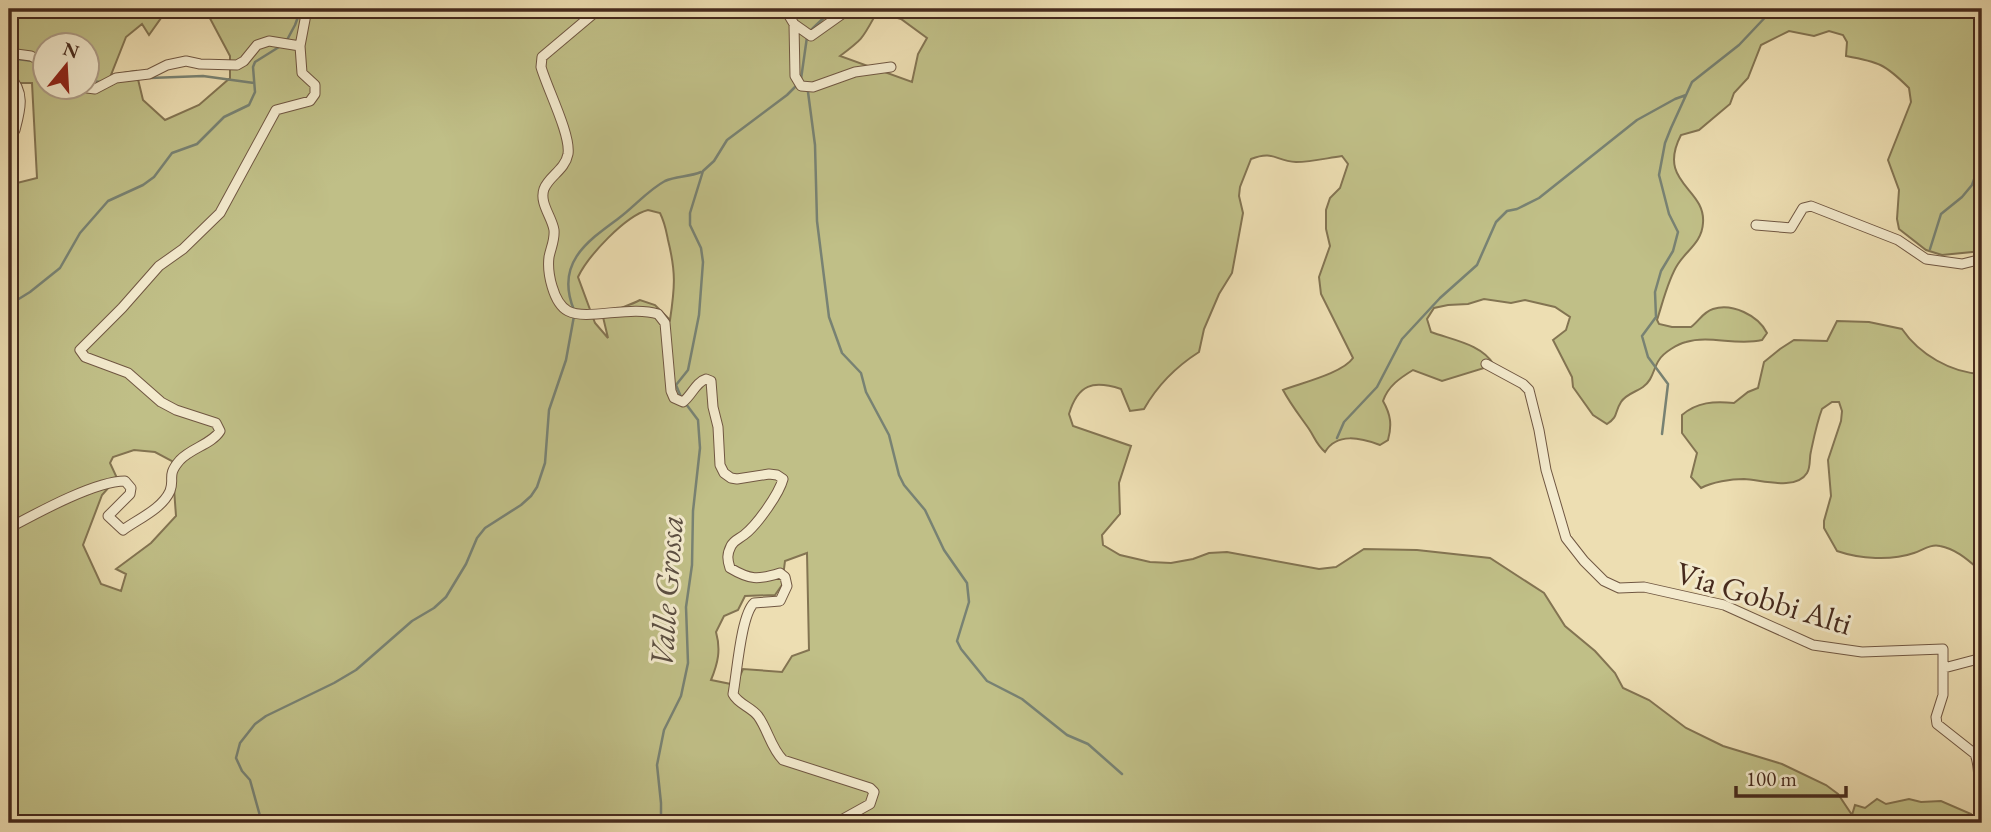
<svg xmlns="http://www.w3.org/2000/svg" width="1991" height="832" font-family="'EB Garamond',serif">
	<rect width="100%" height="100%" fill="#eddeb2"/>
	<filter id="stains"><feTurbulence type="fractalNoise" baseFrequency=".00286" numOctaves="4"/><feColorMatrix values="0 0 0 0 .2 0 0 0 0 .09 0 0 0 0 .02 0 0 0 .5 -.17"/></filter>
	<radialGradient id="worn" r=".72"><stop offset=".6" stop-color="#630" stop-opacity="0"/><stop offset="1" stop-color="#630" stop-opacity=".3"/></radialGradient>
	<path fill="#c0bf87" stroke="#837452" stroke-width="2" fill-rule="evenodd" d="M9,9h149l3,9 -12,17 -7,-11 -16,13 -15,38 25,-4 7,29 22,20 34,-15 31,-27v-22l-25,-47h1777v242l-40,4 -16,-5 -27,-21 -2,-10 2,-29 -11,-30 23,-58 -2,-14c-24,-24 -30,-26 -63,-32l1,-14 -4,-7 -14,-4 -15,5 -25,-5 -28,14 -13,33 -14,15 -4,11 -31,26 -18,5c-25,48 25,53 22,88 -1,19 -16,27 -25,41 -10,15 -15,38 -21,56l2,4 13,3h19c8,-6 12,-15 22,-18 19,-6 45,6 54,24l-5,7c-25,6 -52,-5 -76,2 -8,2 -22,10 -27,18 -6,9 -6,20 -16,27 -7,5 -17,7 -22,15 -7,11 -2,14 -14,22l-14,-9 -20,-28 -1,-10 -19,-37 13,-10 4,-13 -15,-10 -30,-7 -14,3 -27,-4 -16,5 -20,1 -14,3 -7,11 4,13c21,8 51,12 63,33l-52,16 -29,-11c-13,8 -25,16 -30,31 8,14 9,24 5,39l-8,5c-19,-7 -43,-13 -55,7 -9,-8 -10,-14 -16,-23 -9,-13 -18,-24 -26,-39 18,-7 60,-17 70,-32l-32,-64 -2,-17 11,-31 -4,-17v-19l4,-12 10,-10 8,-24 -6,-8c-15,2 -30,6 -46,6 -21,-1 -22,-12 -45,-3l-11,28 -1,9 4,17 -11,60 -13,21 -15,35 -5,23c-22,14 -42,34 -55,57l-14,2 -9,-22c-28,-9 -43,-5 -52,25l4,12 58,20 -12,37 1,31 -18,21 1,10 17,10 30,7 21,1 22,-4 16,-6 18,-1 92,17 17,-2 28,-18 53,1 73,8 54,35 21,33 30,25 20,22 8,15 26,12 37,28 37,18 59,18 44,21 12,9 14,21 3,-10 10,3 12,-9 9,5 23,-5 12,3 20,-1 30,13 3,9h-1965v-677l6,-1 2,38 20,-5 -5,-95h-23zM877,12l24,7 26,19 -9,16 -6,28 -72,-26c24,-18 22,-17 37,-44zM46,46h42v42h-42zM648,210l12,3c5,10 6,17 8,27 8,32 7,47 2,80l-15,-15 -15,-5c-13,7 -25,8 -37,17l5,21 -13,-15 -17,-46c10,-21 47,-61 70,-67zM134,450l21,2 17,9 4,55 -25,27 -35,26 10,5 -5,17 -20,-7 -18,-39 19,-50 15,-17 -7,-15 3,-6zM807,553l2,97 -17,6 -10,16 -39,-3 -7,16 -25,-5c7,-17 10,-30 5,-48l8,-16 14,-6 7,-14 30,-1 7,-10 3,-24z
		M1837,321l32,1 33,7c17,25 49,44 80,45v198c-12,-10 -25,-23 -42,-26 -10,-2 -17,4 -26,7 -23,8 -54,6 -77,-2l-13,-23v-7l7,-25 -3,-36 13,-39 1,-10 -3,-9h-7l-10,7c-5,13 -8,28 -11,42 -2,7 0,16 -4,22 -11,18 -45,7 -63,6 -13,0 -32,3 -43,9l-10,-11 6,-24 -15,-20v-18c15,-13 32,-14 52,-12l14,-11 10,-4 6,-26 16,-13 14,-9 33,1z"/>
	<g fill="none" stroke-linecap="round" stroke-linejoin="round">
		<path stroke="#788273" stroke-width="2.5" d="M810,31l23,-22
			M287,40l8,-15 6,-16
			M9,58l24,3
			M150,78l53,-2 51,7
			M801,79l6,-42
			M88,81l13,1
			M808,92l7,53 2,76 12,96 13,36 19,20 5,19 23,43 10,40 5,10 21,25 19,40 23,33 2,19 -12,39 4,8 26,32 35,18 45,36 21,9 34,30
			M1930,249l11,-35 21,-17 10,-12 7,-19 -3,-27 6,-57
			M9,305l21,-13 30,-24 20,-35 28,-32 35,-16 11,-8 18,-24 25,-9 27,-27 25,-12 6,-13 -2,-25 2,-5 24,-15
			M574,310c-19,-46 12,-68 45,-92 15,-11 29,-28 46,-37 11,-5 24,-4 36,-9
			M681,397l-5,-12 12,-15 11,-55 4,-53 -2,-14 -11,-23v-12l13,-42 11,-10 13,-21 60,-45 11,-11
			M1662,434l6,-50 -20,-27 -6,-21 14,-19 -1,-25 6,-21 12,-20 5,-19 -9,-18 -10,-39 6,-32 6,-15 21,-46 47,-37 34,-36
			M1337,438l7,-16 33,-35 25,-48 38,-41 37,-33 19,-43 11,-11 10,-2 22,-11 98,-78 38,-21 11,-4
			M262,823l-12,-43 -8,-9 -6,-13 4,-15 15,-19 11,-8 68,-33 22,-13 56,-49 22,-13 12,-11 20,-33 11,-26 8,-10 36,-23 10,-9 6,-9 8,-24 4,-53 17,-50 8,-44
			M657,823l4,-7v-13l-4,-38 7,-35 17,-34 7,-33 -2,-56 6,-42 1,-54 7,-63 -2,-28 -12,-16"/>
		<defs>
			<path id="minor" d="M599,9l-57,48 -1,10c6,21 30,68 27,87 -3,16 -19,22 -24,35 -5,14 8,28 10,41 1,10 -3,17 -5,27 -2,15 4,46 19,54 19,10 63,-6 90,3l7,9 6,68 3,7 9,4c9,-7 13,-20 23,-23l5,2 2,26 5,20 2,38 4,8 7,5 6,1 32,-5 8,1 6,4c-4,15 -26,46 -39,56 -5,4 -10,5 -13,11 -4,8 -4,13 -1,22 20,12 28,12 50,5l5,4 2,9 -7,15 -26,2c-13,12 -17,70 -21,91 5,10 18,13 25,22 10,14 13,32 25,44l87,28 4,4 -4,12 -27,15 -13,4
				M785,9l9,15 1,52 6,10 12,1 42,-15 36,-5
				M794,24l17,12 38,-27
				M9,53l22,3 15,8
				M9,76c17,16 11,35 6,54
				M87,88l8,1 21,-11 33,-4 18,-9 19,-4 14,3 37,1 7,-4 13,-16 12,-4 31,5
				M1756,225l35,3 12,-20 8,-2 87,34 28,19 36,5 20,-5
				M1486,364l37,20 6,6 10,40 7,40 20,68 18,23 20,20 15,7 25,-1 80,18 89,40 49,7 81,-3v46l-7,22 1,7 38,30c6,14 2,33 7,48
				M9,528c28,-15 86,-47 116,-47l6,7 -1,6 -22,22 15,14c15,-11 39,-21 47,-39 5,-13 -4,-15 10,-31 11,-12 32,-16 40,-29l-4,-8 -40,-13 -15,-8 -33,-29 -43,-16 -5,-7 42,-42 37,-42 24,-17 37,-36 56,-103 34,-9 5,-7v-9l-13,-12 -2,-27 7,-37
				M1944,668l38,-10"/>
		</defs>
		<use href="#minor" stroke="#705742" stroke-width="11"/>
		<use href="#minor" stroke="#f3eacd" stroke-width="9"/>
	</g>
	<g text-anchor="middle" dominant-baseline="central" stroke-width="6" stroke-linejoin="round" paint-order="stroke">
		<g font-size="32" fill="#462a1d" stroke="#f3eacd">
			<text transform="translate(1764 598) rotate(17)">Via Gobbi Alti</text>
		</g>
		<g font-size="33" font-style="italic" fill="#5b4e41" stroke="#f3eacd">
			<text transform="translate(666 591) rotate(-86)">Valle Grossa</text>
		</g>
	</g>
	<rect width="1991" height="832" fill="none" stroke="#eddeb2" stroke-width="35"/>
	<rect x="10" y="10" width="1970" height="811" fill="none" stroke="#462a1d" stroke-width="3.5"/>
	<rect x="18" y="18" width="1956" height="797" fill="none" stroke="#462a1d" stroke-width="2"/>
	<g transform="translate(66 66) rotate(18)"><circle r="33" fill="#f3eacd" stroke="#ae9d87" stroke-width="2"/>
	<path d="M0-5L12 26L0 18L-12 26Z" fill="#8f2418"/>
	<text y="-10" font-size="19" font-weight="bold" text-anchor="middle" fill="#462a1d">N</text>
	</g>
	<path d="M1736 786v10h110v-10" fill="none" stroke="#462a1d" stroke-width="3.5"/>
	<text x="1746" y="786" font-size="21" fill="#462a1d" stroke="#f3eacd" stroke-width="5" paint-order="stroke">100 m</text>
	<rect width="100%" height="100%" filter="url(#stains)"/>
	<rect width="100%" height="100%" fill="url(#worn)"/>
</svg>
